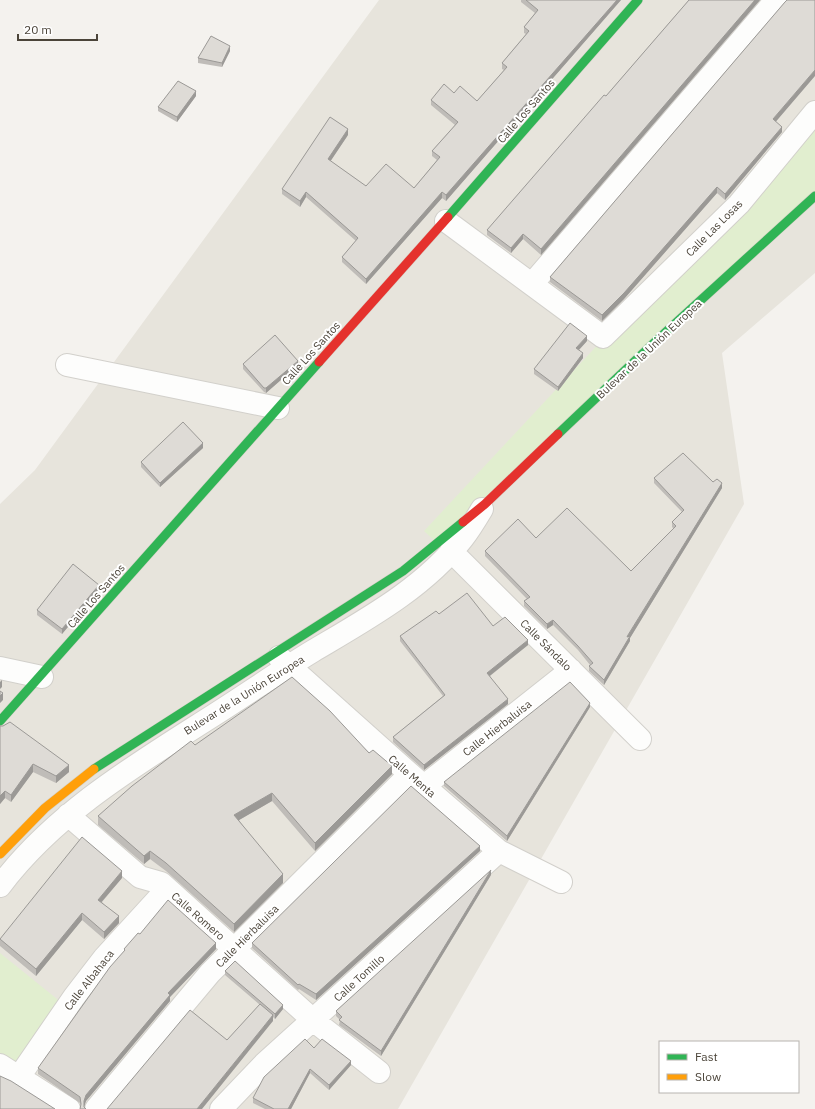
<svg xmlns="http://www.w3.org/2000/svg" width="815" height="1109" font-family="'IBM Plex Sans',sans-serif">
	<rect width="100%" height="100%" fill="#f4f2ee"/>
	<path fill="#e7e4dc" d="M379,0h436v273l-93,80 22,151 -346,605h-398v-605l35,-34z"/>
	<path fill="#e1eecf" d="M815,112v84l-378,347 -13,-12z
		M0,953l67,54 -48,70 -19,-12z"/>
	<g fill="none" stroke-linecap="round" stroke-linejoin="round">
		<defs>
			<path id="street" d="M446,221l157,116 136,-133 76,-92
				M532,284l244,-284
				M67,365l211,43
				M451,551l189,188
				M279,657l131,117 89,77 62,31
				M0,668l42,9
				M424,786l147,-116
				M68,815l72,62 21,6 152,137 66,52
				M0,886c56,-74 137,-122 214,-171 33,-21 66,-44 99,-64 54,-32 111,-63 150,-113 7,-9 13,-19 19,-29
				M0,1065l69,44
				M19,1077l55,-80 30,-39 63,-69
				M96,1109l114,-136 200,-199
				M221,1109l43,-45 235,-213"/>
			<path id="fast" d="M448,217l190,-217
				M558,434l98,-93 159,-145
				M0,721l319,-359
				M94,769l309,-198 60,-49"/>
			<path id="slow" d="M0,854l45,-46 49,-39"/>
			<path id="jam" d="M319,362l129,-145
				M463,522l22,-18 73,-70"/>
		</defs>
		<use href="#street" stroke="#d2d0cb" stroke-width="24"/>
		<use href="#fast" stroke="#d3cfc5" stroke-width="10"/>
		<use href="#slow" stroke="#d3cfc5" stroke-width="10"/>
		<use href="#jam" stroke="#d3cfc5" stroke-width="10"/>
		<use href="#street" stroke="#fdfdfc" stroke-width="22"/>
		<use href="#fast" stroke="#30b455" stroke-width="9"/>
		<use href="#slow" stroke="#ff9f0a" stroke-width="9"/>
		<use href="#jam" stroke="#e5322d" stroke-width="9"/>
	</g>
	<path fill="#bfbcb8" d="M521,0h100l-175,201 -4,-3 -76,86 -24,-22v-5l14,-16 -50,-44 -6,10 -18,-13v-5l66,-54 -18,26 36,25 48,2 23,-28 -5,-4v-5l23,-26 -24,-20v-5l23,-7 23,8 27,-31 -2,-1v-6l24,-29 -2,-1v-6l11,-14 -14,-11z
		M689,0h71l-219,255 -18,-16 -12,14 -24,-18v-5l119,-134z
		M785,2l-9,120 6,10 -57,68 -8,-7 -93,106 -22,22 -52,-39v-5z
		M230,51l-8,16 -24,-4v-5z
		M196,96l-19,26 -19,-11v-4z
		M587,341l-8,9 4,8 -25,33 -24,-17v-5z
		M243,364l55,1 -32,28 -2,-1 -21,-23z
		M203,448l-43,39 -19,-20v-5z
		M654,478l59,4 9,6 -92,150v3l-26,44 -15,-14v-5l1,-1 -12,-15 -25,-25 -6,4 -23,-23v-5l3,-2 -42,-43v-5l51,-13 95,33 43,-42 -2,-2v-5l10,-10 -28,-29z
		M99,590l-37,44 -25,-19v-5z
		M439,614l54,12 35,19 -38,31 18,28 -84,66 -31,-28v-5l50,-41 -43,-55v-5z
		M590,707l-83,134 -63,-55v-4z
		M0,726l69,46 -13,11 -23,-11 -22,30 -6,-4 -5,6z
		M195,745l174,8 23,21 -77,77 -43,-50 -33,19 44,63 -49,49 -68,-61 -16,-12 -6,5 -46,-39v-9z
		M480,851l-164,149 -17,-11 -1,1 -46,-42v-5z
		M491,875l-110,181 -42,-31 1,-5 -4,-4v-5z
		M122,878l-20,24 17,21 -15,16 -22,-19 -46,56 -36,-30v-7z
		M140,934l76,15 -46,48v4l-84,100 -2,5h-3l-1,-3 -42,-29v-6l86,-116v-3z
		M225,971l58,38 -8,10 -2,-2v4l-46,19 33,-35 -35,-30z
		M314,1048l37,17 -22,25 -19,-17 -19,36h-26l-12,-6v-5z"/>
	<path fill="#9b9996" d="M617,0h4l-175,201v-6z
		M755,0h5l-219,255v-6z
		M230,46v5l-8,16v-4z
		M815,70v6l-42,49v-6z
		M196,91v5l-19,26v-5z
		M782,127v5l-57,68v-6z
		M348,129v6l-20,30v-6z
		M717,187v6l-93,106 -22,22v-6z
		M306,192v5l-6,10v-6z
		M442,192v6l-76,86v-5z
		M523,234v5l-12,14v-5z
		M587,336v5l-11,12v-5z
		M583,353v5l-25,33v-4z
		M298,361v4l-32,28v-5z
		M203,443v5l-43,39v-4z
		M722,483v5l-92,150v3l-26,44v-5l23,-43z
		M99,585v5l-37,44v-5z
		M553,620v5l-6,4v-5z
		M528,640v5l-41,33v-5z
		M2,680v7l-2,2v-7z
		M3,693v7l-3,3v-7z
		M508,699v5l-84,66v-5z
		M590,703v4l-83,134v-5z
		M33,764v8l-22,30v-7z
		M69,765v7l-13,11v-7z
		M392,766v8l-77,77v-8z
		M5,791v7l-5,6v-8z
		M272,793v8l-38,22v-8z
		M480,846v5l-164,149v-6z
		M150,851v8l-6,5v-8z
		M491,870v5l-110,181v-5z
		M122,871v7l-24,28v-6z
		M283,874v9l-49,49v-8z
		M82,913v7l-46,56v-7z
		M119,916v7l-15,16v-7z
		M216,943v6l-46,48v4l-84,100 -2,6v-6l2,-6 82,-102z
		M283,1005v4l-8,10v-5z
		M273,1015v6l-71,88h-5z
		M351,1061v4l-22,25v-5z
		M310,1069v4l-19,36h-3z"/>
	<path fill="#dedbd6" stroke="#9b9996" d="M526,0h91l-171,195 -4,-3 -76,87 -24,-22 16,-19 -52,-46 -6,9 -18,-12 48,-72 18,12 -20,30 38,27 20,-22 28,24 26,-31 -8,-6 26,-29 -27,-22 13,-16 10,9 6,-7 17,15 30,-34 -5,-4 27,-32 -5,-4 14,-17z
		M689,0h66l-214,249 -18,-15 -12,14 -24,-18 117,-135 2,1z
		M787,0h28v70l-42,49 9,8 -57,67 -8,-7 -93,106 -22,22 -52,-38 235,-275z
		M211,36l19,10 -8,17 -24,-5z
		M178,81l18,10 -19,26 -19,-10z
		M570,323l17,13 -11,12 7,5 -25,34 -24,-18z
		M275,335l23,26 -32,27h-2l-21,-24z
		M183,422l20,21 -43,40 -19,-21z
		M683,453l30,29 4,-3 5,4 -94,152 -1,2 3,-1 -26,44 -15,-14 4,-3 -15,-17 -25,-26 -6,4 -23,-23 6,-4 -45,-46 33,-32 18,19 31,-30 64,63 45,-45 -4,-4 12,-12 -30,-32z
		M73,564l26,21 -37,44 -25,-19z
		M467,593l26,33 12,-9 23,23 -41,33 21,26 -84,66 -31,-28 52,-42 -45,-59 36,-25 3,3z
		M292,677l38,34 39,42 4,-3 19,16 -77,77 -43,-50 -38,22 49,59 -49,50 -68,-61 -16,-12 -6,5 -46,-40 34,-30 59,-45 4,4z
		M570,682l20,21 -83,133 -63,-54z
		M0,691l3,2 -3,3z
		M10,722l59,43 -13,11 -23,-12 -22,31 -6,-4 -5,5v-70h3z
		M411,786l69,60 -164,148 -17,-10 -1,1 -46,-42z
		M82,837l40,34 -24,29 21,16 -15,16 -22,-19 -46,56 -36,-30z
		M491,870l-110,181 -42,-31 3,-3 -6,-6z
		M168,900l48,43 -48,50 2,2 -84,100 -2,6v6l2,2h-6l1,-5 -1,-7 -42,-29 72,-101 15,-17 -1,-1 14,-16 2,1z
		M235,961l48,44 -8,9 -50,-43z
		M260,1004l13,11 -76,94h-90l83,-99 37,30z
		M305,1039l9,9 8,-9 29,22 -22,24 -19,-16 -22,40h-14l-21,-11 11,-21z
		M0,1076l11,5 44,28h-55z"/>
	<g text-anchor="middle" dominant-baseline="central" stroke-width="4" stroke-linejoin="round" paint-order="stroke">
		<g font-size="11" fill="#4b4439" stroke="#fff">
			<text transform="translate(526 111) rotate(-49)">Calle Los Santos</text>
			<text transform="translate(714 228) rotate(-45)">Calle Las Losas</text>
			<text transform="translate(649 349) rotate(-43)">Bulevar de la Unión Europea</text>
			<text transform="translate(311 353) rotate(-48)">Calle Los Santos</text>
			<text transform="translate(96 596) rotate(-49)">Calle Los Santos</text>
			<text transform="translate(546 645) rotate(45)">Calle Sándalo</text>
			<text transform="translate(244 695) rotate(-32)">Bulevar de la Unión Europea</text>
			<text transform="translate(497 728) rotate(-38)">Calle Hierbaluisa</text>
			<text transform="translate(412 776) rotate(41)">Calle Menta</text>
			<text transform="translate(198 916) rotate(41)">Calle Romero</text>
			<text transform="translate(247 936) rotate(-45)">Calle Hierbaluisa</text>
			<text transform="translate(359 978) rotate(-42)">Calle Tomillo</text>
			<text transform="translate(89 980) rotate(-52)">Calle Albahaca</text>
		</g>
	</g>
	<rect x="659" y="1041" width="140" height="52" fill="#ffffff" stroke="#b7b4b0"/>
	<rect x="667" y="1054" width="20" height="6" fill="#30b455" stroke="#b7b4b0"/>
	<text x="695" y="1061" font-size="12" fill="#4b4439">Fast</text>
	<rect x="667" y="1074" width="20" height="6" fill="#ff9f0a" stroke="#b7b4b0"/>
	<text x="695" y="1081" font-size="12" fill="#4b4439">Slow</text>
	<path d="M18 34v6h79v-6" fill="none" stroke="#4b4439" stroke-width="2"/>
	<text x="24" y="34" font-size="12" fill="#4b4439" stroke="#ffffff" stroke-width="3" paint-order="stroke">20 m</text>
</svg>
